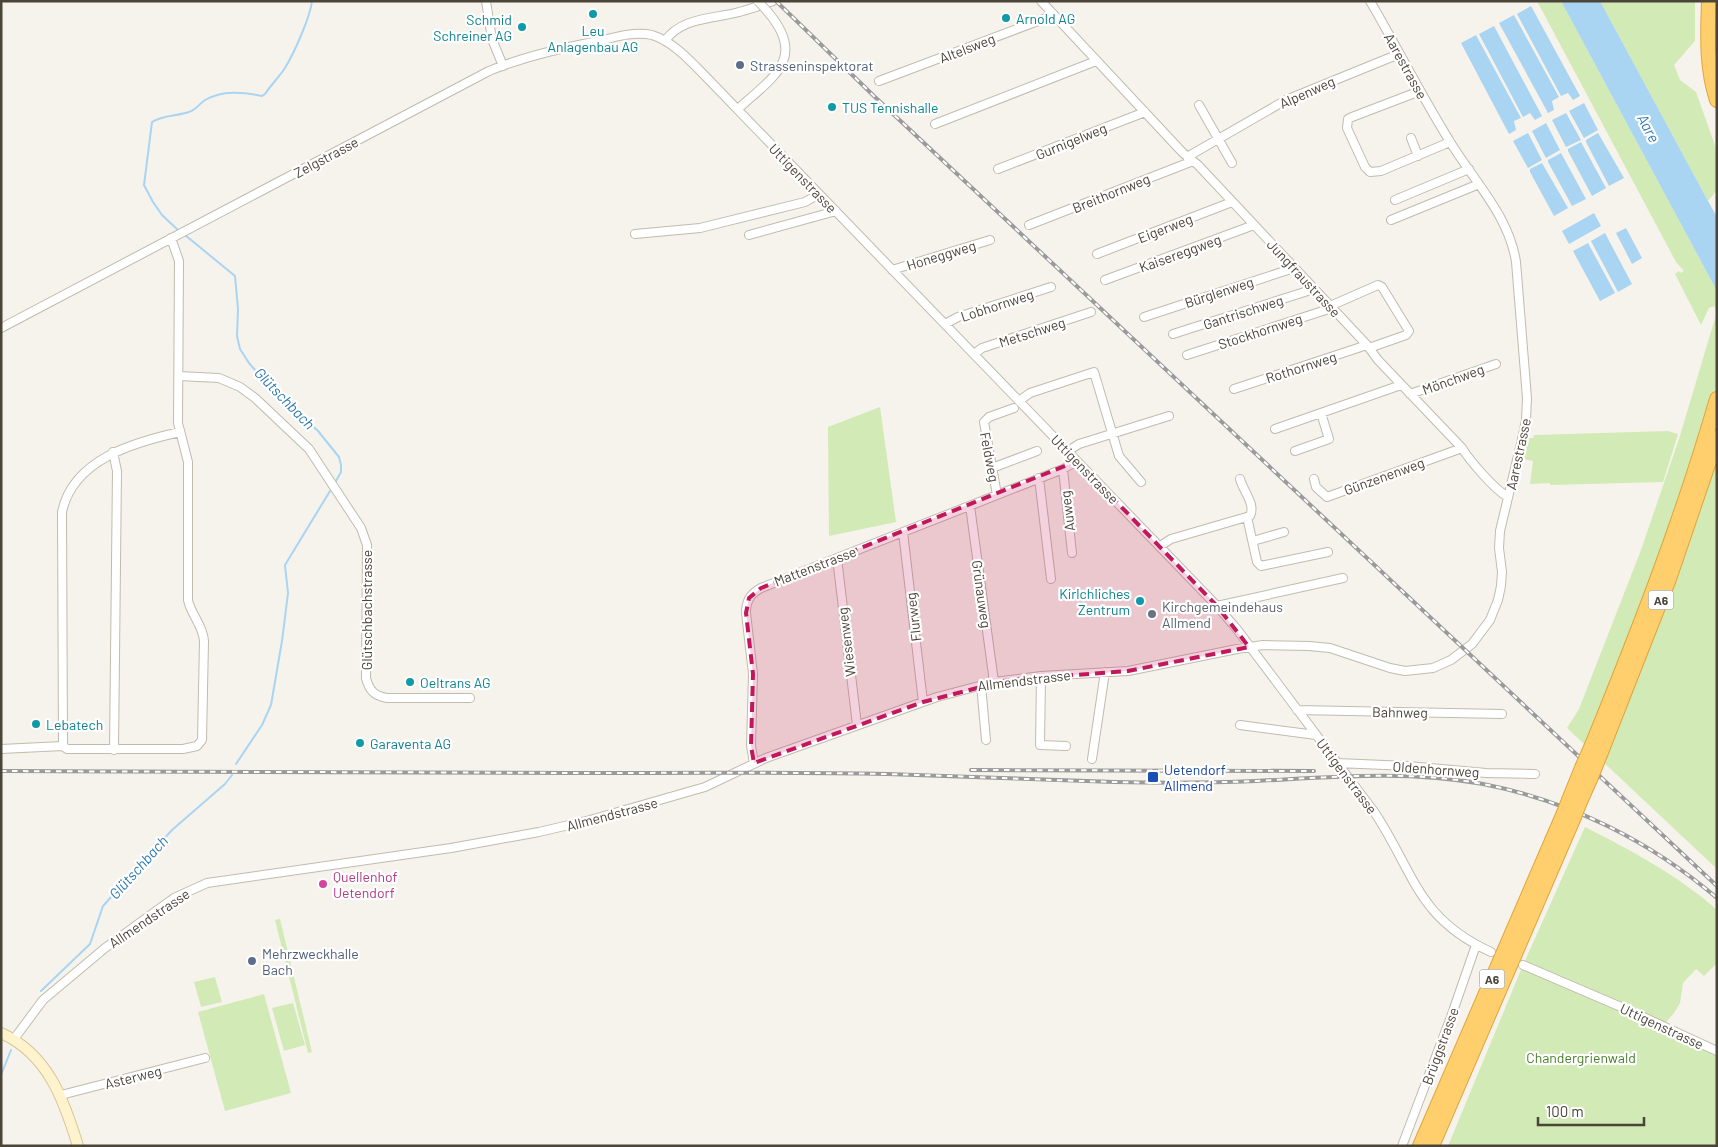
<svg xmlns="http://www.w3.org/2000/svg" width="1718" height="1147" font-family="Barlow,sans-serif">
	<rect width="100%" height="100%" fill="#f6f3ec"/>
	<path fill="#d2eab5" d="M1537,1h24l156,290v21l-3,-6 -5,2 -8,17 -26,-51 4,-3 1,2 4,-2 -8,-9z
		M1600,1h95v40l-21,24 6,15 16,12 21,59v39l-9,11z
		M1716,315l1,1v553l-150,-141 12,-19 62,-159 38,-111z
		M880,407l16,115 -67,14 -1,-109z
		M1668,431l10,3 -15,48 -113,3v-2l-20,1 3,-23 -10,-2 5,-21h5l1,-3z
		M1585,827c47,24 93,48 132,83v53l-13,13 -8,-7 -13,14 -3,20 -6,10 -11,13 54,25v95h-269l75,-181z
		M280,919l32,133 -4,1 -33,-133z
		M215,977l7,25 -21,5 -7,-25z
		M264,994l27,99 -66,18 -27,-99z
		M293,1003l12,42 -21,6 -12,-43z"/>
	<path fill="#a9d4f2" d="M1561,1h39l108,200 9,16v74z
		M1531,6l49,90 -7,4 -5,-7 -7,3 -44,-82z
		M1514,15l45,82 -7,4 2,9 -6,3 -49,-90z
		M1494,26l48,90 -7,4 -5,-7 -7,4 -44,-83z
		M1476,35l45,83 -7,3 2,9 -7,4 -48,-91z
		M1584,103l14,27 -14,8 -15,-27z
		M1566,113l15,27 -15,7 -14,-27z
		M1546,123l14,27 -14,8 -14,-27z
		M1528,133l14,27 -14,8 -15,-27z
		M1598,133l26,45 -15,8 -23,-44v-2z
		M1581,142l25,46 -14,8 -24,-45v-2z
		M1561,153l25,46 -14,7 -24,-44v-2z
		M1542,163l26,45 -14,8 -24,-44v-3z
		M1594,213l7,13 -32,18 -7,-13z
		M1626,228l16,30 -10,6 -16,-31z
		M1605,233l27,51 -14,8 -27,-51z
		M1588,243l27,50 -15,8 -27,-50z"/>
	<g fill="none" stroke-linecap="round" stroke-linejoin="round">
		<path stroke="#a9d4f2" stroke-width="2" d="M179,231l-17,-16 -9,-13 -9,-17 8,-63c10,-7 26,-6 37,-10 7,-2 10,-8 16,-12 18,-10 38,-8 57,-4l3,-2c6,-9 14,-17 20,-26 9,-15 25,-50 27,-67
			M185,235l50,41 3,33 -1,27 3,13 9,14 19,22 50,46 21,26 2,8v7l-5,9
			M236,764l26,-39 9,-20 11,-64 6,-48 -3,-28 45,-74
			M41,991l49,-47 13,-38 69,-76 53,-46 7,-9
			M1,1075l10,-25"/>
		<defs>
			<path id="minor" d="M486,1l6,38 11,27
				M1041,1l142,152 15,12 169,180 11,15 84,88c8,13 33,42 46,49
				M665,41c16,-24 49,-22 74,-29 12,-3 23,-7 34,-11
				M879,81l175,-66
				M1420,91l-68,26 -4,2 -1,9 18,39 5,5 11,-1 69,-29
				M1199,105l33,58
				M738,109c35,-32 70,-51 29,-98
				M935,124l161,-63
				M1411,138l7,18
				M1187,157l99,-57 113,-46
				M998,169l147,-57
				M1395,200l74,-31
				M1391,220l88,-36
				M1029,225l164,-64
				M635,234l65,-6 105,-26 14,-8
				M749,235l87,-24
				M1097,254l135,-52
				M892,270l98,-30
				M1105,280l149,-55
				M1330,306l48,-21 4,2 27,44 -3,4 -37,13
				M1144,317l150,-49
				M945,324l13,-7 93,-30
				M1,328l488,-257c36,-15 72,-23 110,-30 16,-4 36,-10 53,-6 23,7 42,30 59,47l506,524 19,22 139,185c40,61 42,105 116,139
				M1173,334l141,-45
				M974,354l8,-6 109,-36
				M1187,355l145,-47
				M179,376l40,2 21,9 15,11 54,51 52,79 6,17 -1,133c3,12 8,18 21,20h83
				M1234,389l133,-44
				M1410,394l86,-30
				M1019,401l11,-8 64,-21 25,84 22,26
				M1275,429l126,-44
				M1068,451l11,-7 90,-28
				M1295,451l34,-12 -8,-26
				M113,452l4,19 -3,279
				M992,468l45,-17
				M1063,469l9,84
				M1039,478l12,101
				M1314,479l2,8 11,10 135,-49
				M997,495l-13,-73 5,-5 25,-9
				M970,506l24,176
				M1247,517l10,45 4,4 67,-14
				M903,532l20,170
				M1253,541l31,-9
				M1160,546l11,-7 79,-23c6,-12 -7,-25 -10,-37
				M837,558l20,167
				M1217,606l126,-28
				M1041,676l-1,69 26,1
				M981,685l5,55
				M1297,710l205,4
				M1240,725l76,10
				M63,746l-1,-234c11,-53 73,-70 118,-80
				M1,749l62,-3 4,3h116l14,-3 5,-6 2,-99c-1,-16 -13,-26 -16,-41v-138l-10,-39 1,-162 -8,-23
				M1092,759l13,-87
				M754,763l-3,-17 2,-72 -7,-61c0,-12 4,-19 15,-25l302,-119 14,-8
				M1337,763l71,3 78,7 49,1
				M1523,965l105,45 89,41
				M14,1039l29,-39 62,-52 69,-50 33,-15 244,-35 88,-16 51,-12 115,-33 61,-29 171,-61 57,-15 47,-6 87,-5 109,-22 26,-4 46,1 21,2 60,20 15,3 28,-3 18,-8 21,-16 18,-24 8,-20 3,-14 1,-14 -3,-24 1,-17 23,-96 3,-15 1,-22 -11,-136c-7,-47 -44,-83 -67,-122 -28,-45 -52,-93 -79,-139
				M61,1095l144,-37
				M1402,1146l49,-129 25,-72"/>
			<path id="secondary" d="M1,1033c47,21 63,67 77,113"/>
			<path id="motorway" d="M1709,1c-1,33 -3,66 8,99
				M1593,743c46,-113 90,-226 124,-344
				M1601,752l68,-173 48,-141
				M1569,800l13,-32
				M1579,804l12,-27
				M1420,1146l144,-333
				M1432,1146l142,-329"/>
		</defs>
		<use href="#minor" stroke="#c2bbae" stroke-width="10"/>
		<use href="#secondary" stroke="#d6c79b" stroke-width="12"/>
		<use href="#motorway" stroke="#e0a43c" stroke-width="16"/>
		<use href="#minor" stroke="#fff" stroke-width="8"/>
		<use href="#secondary" stroke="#fff3cd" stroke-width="10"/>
		<use href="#motorway" stroke="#ffcf6e" stroke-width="14"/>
		<defs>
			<path id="rail" d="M776,1l100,97 841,788
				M971,770l343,1
				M1,771c190,1 380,1 571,2 105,0 210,-1 315,1 76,2 152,6 228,8 47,1 94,1 141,-1 76,-4 152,-11 227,3 87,17 167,57 234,114"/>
		</defs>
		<use href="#rail" stroke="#9a9a9a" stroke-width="4"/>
		<use href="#rail" stroke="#fff" stroke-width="2" stroke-dasharray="5.5" stroke-linecap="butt"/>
		<defs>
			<path id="minor-bridge" d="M758,1l9,10"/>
			<path id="motorway-bridge" d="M1582,768l11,-25
				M1591,777l10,-25
				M1564,813l5,-13
				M1574,817l5,-13"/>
		</defs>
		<use href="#minor-bridge" stroke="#c2bbae" stroke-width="10" stroke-linecap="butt"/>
		<use href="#motorway-bridge" stroke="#e0a43c" stroke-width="16" stroke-linecap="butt"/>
		<use href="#minor-bridge" stroke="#fff" stroke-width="8"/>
		<use href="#motorway-bridge" stroke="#ffcf6e" stroke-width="14"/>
	</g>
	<path fill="#c2185b" fill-opacity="0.2" stroke="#c2185b" stroke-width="4" stroke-dasharray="10 6" stroke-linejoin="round" d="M1077,461l140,145 32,41 -121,24 -120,9 -85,22 -169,61 -3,-17 2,-72 -7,-61 3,-15 12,-10z"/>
	<g fill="#0f9aa8" stroke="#fff" stroke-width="2">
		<circle cx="593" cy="14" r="5"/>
		<circle cx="1006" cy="18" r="5"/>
		<circle cx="522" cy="27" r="5"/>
		<circle cx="832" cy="107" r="5"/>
		<circle cx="1140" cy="601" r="5"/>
		<circle cx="410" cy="682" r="5"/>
		<circle cx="36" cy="724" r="5"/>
		<circle cx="360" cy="743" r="5"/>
	</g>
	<g fill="#5c6f8a" stroke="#fff" stroke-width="2">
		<circle cx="740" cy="65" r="5"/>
		<circle cx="252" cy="961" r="5"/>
	</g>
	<circle fill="#6b7280" stroke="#fff" stroke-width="2" cx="1152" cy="614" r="5"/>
	<rect fill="#1a4fb4" stroke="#fff" stroke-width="2" x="1147" y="771" width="12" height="12" rx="2.5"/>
	<circle fill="#d1479c" stroke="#fff" stroke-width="2" cx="323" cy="884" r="5"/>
	<g text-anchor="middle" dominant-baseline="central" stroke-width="4.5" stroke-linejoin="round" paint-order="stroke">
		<g fill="#fff" stroke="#817c74" stroke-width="1">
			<rect x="1648.5" y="590.5" width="25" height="19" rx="4"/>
			<rect x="1479.5" y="969.5" width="25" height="19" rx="4"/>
		</g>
		<g font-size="12" font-weight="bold" fill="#4b4439">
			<text x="1661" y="600">A6</text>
			<text x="1492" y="979">A6</text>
		</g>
		<g font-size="14" fill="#0d838f" stroke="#fff" text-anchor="start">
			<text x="1016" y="18">Arnold AG</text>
			<text x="512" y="19" text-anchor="end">Schmid<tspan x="512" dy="16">Schreiner AG</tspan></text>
			<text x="593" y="30" text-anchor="middle">Leu<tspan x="593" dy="16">Anlagenbau AG</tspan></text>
			<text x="842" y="107">TUS Tennishalle</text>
			<text x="1130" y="593" text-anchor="end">Kirlchliches<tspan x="1130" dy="16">Zentrum</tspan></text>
			<text x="420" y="682">Oeltrans AG</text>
			<text x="46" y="724">Lebatech</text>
			<text x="370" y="743">Garaventa AG</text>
		</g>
		<g font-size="14" fill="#4b4439" stroke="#fff">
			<text transform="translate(967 48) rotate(-21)">Altelsweg</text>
			<text transform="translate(1406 66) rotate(61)">Aarestrasse</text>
			<text transform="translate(1307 92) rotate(-24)">Alpenweg</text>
			<text transform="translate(1071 141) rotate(-22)">Gurnigelweg</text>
			<text transform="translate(326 157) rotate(-28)">Zelgstrasse</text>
			<text transform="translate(803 178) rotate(46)">Uttigenstrasse</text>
			<text transform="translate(1111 193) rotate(-22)">Breithornweg</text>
			<text transform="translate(1165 228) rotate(-21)">Eigerweg</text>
			<text transform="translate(1180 253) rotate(-20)">Kaisereggweg</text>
			<text transform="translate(941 255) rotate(-17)">Honeggweg</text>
			<text transform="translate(1304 278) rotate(47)">Jungfraustrasse</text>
			<text transform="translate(1219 292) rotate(-18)">Bürglenweg</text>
			<text transform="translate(997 305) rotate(-18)">Lobhornweg</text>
			<text transform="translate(1243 312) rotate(-18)">Gantrischweg</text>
			<text transform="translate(1260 331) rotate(-18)">Stockhornweg</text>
			<text transform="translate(1032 332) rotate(-18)">Metschweg</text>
			<text transform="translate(1301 367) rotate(-18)">Rothornweg</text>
			<text transform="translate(1453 379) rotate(-20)">Mönchweg</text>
			<text transform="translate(1518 454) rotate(-78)">Aarestrasse</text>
			<text transform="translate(990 457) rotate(79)">Feldweg</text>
			<text transform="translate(1085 469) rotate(46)">Uttigenstrasse</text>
			<text transform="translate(1384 476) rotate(-20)">Günzenenweg</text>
			<text transform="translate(1067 511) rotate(-97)">Auweg</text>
			<text transform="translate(815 566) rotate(-21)">Mattenstrasse</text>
			<text transform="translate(982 594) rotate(82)">Grünauweg</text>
			<text transform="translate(366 610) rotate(-90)">Glütschbachstrasse</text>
			<text transform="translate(913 617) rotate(-97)">Flurweg</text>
			<text transform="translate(846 642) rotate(-97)">Wiesenweg</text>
			<text transform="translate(1024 680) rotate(-7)">Allmendstrasse</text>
			<text transform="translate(1400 712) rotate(1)">Bahnweg</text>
			<text transform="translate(1436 769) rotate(4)">Oldenhornweg</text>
			<text transform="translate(1347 776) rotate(53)">Uttigenstrasse</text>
			<text transform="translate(612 814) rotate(-15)">Allmendstrasse</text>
			<text transform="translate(149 918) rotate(-34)">Allmendstrasse</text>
			<text transform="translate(1662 1026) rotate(25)">Uttigenstrasse</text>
			<text transform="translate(1440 1046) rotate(-70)">Brüggstrasse</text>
			<text transform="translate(133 1077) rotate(-14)">Asterweg</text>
		</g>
		<g font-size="14" fill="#4e5e75" stroke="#fff" text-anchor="start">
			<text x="750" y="65">Strasseninspektorat</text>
			<text x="262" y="953">Mehrzweckhalle<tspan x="262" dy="16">Bach</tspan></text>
		</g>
		<g font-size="14" fill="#5b616d" stroke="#fff" text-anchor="start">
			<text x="1162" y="606">Kirchgemeindehaus<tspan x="1162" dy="16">Allmend</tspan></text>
		</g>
		<g font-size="14" fill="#164399" stroke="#fff" text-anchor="start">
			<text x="1164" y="769">Uetendorf<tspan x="1164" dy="16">Allmend</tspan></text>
		</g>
		<g font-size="14" fill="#b23c85" stroke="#fff" text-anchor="start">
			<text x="333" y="876">Quellenhof<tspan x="333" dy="16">Uetendorf</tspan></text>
		</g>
		<g font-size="14" fill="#4a7f2a" stroke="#fff">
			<text x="1581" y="1057">Chandergrienwald</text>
		</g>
		<g font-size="15" font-style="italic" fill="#2e7ab2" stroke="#fff">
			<text transform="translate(1649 128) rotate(62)">Aare</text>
			<text transform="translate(285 398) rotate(46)">Glütschbach</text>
			<text transform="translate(138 867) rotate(-48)">Glütschbach</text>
		</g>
	</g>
	<rect width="1718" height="1147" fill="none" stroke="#4b4439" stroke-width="5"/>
	<path d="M1538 1117v8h106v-8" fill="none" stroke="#4b4439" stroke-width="2.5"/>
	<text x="1546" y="1117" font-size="15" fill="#4b4439" stroke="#ffffff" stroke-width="4" paint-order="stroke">100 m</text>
</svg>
